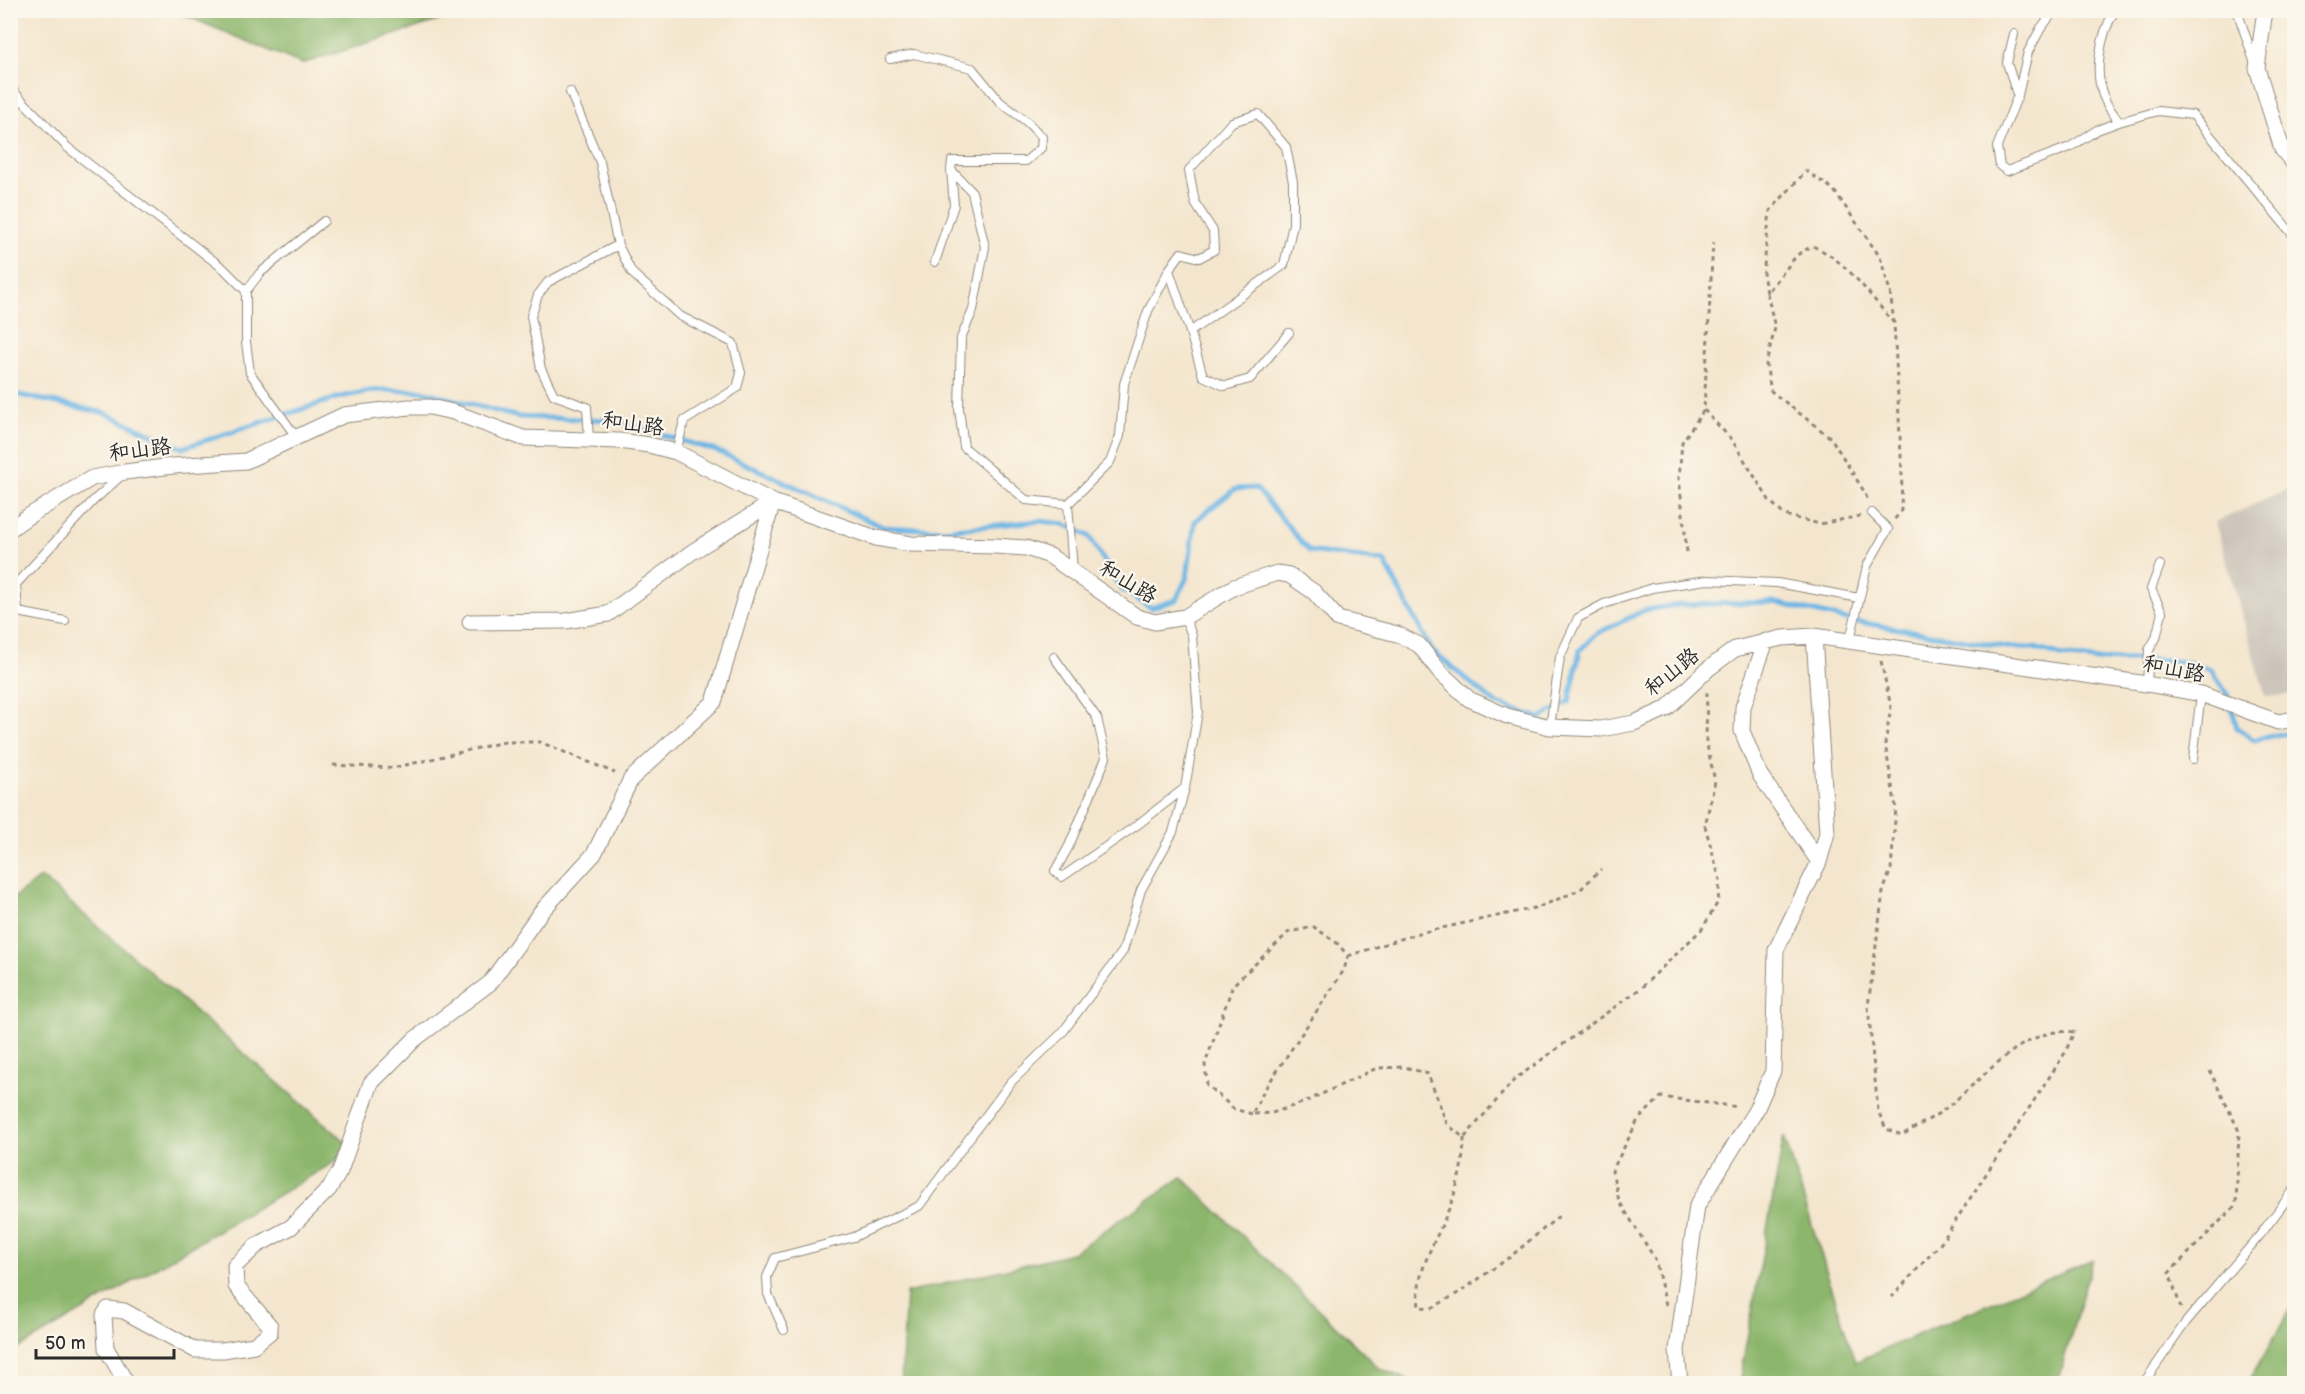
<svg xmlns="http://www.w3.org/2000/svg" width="2305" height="1394" font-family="'Balsamiq Sans','LXGW WenKai TC',sans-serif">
	<rect width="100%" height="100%" fill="#fbf7ec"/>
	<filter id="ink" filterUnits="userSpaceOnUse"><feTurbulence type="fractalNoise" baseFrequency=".0167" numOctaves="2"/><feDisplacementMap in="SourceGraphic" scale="12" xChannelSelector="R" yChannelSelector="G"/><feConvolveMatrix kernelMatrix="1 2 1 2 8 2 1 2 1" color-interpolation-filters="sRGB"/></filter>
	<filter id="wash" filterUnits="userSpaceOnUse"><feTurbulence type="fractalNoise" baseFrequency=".008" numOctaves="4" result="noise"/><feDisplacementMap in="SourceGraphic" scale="24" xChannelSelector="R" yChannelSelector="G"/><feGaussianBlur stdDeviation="1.35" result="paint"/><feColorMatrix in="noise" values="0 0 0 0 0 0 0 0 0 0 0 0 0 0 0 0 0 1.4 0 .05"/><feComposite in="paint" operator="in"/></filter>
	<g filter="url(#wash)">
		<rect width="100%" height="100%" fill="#f4e6ce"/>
		<path fill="#cbc3b8" d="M2294,487v207l-28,3 -51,-175z"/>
		<path fill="#8cb66c" stroke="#5c704c" stroke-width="1.5" d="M174,11h295l-167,53z
			M41,877l314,273 -344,203v-453z
			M1784,1136l71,226 238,-103 -36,124h-318z
			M1182,1177l197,191 36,15h-514l5,-90 166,-40z
			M2294,1303v80h-46z"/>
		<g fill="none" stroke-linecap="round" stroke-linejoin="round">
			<path stroke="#6cb5e4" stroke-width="5" d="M10,393l95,20 77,35 158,-51 36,-7 46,1 96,26 94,3 105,31 166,76 60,3 97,-9 24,3 25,12 32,53 30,19 25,-8 11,-23 8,-56 40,-32 21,-1 53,63 75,10 48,90 63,52 45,15c10,-4 18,-12 29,-16l11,-52 16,-16 49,-24 33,-5 95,-3 79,19 161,27h21l28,8 31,4h69l29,3 20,7 18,27 8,31 17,12 40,-9"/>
		</g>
	</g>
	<g filter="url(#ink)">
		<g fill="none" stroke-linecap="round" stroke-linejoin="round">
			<defs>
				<path id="lane" d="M2055,10l-14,18 -13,24 -10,43 -21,52 3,19 7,5 63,-24 27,-17 22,-8c-4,-7 -10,-13 -13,-20 -14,-26 -6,-67 9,-92
					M2237,10l18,54
					M2014,34l-7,29 10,31
					M890,59l24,-5 58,14 28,34 26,19 16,16 -1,11 -15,13h-74l-1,9 21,22 13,55 -12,63 -12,28 -2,71 5,38 62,53 42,4 42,-42 10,-26 4,-52 24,-73 21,-41 12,-17 18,5 15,-8 -1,-19 -18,-28 -6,-33 43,-48 26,-8 28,33 7,35v42l-9,41 -94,67 13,44 22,10 25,-7 39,-46
					M10,86l7,9 -7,1
					M570,92l30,70 18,83 -70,37 -10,13 -7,21 10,53 13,26 33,12 2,33
					M17,95l50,52 157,122 22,22 14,-18 64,-52
					M2119,122l39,-11 35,4 101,121
					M618,245l14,28 48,43 53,27 8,30 -4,15 -53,33 -8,31
					M935,262l19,-57 -3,-35
					M1169,270l21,62
					M246,291v51l4,31 47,65
					M1068,504l5,67
					M65,621l-47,-9 -2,-28 77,-83 29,-26
					M1850,640l17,-74 21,-37 -16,-16
					M1054,657l43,61 9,40 -37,88 -14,25 7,6 75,-52 48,-37
					M2147,684l2,-34 7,-12 6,-26 -11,-23 9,-24
					M1550,727l10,-70 18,-39 26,-14 48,-16 55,-8 70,3 82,15
					M2193,759l8,-65
					M784,1330l-16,-36 -1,-17 8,-19 79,-21 65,-31 92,-124 51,-49 61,-82 18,-61 32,-58 12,-44 13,-76 -6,-76 -7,-19
					M2143,1384l43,-62 74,-87 34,-45"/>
				<path id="street" d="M2265,10l-8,58 25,81 12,15
					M10,529l17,-12 65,-39 33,-6 48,-6 73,-5 98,-46 65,-8h21l23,5 70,26 96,3 30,4 27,7 97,50 103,36 35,6 84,2 31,2 24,8 87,61 18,5 30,-5 49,-30 43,-14 12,2 25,17 24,27 59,15 22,11 21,27 29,27 38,17 43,11 51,2 33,-6 32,-14 42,-40 27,-20 47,-11 32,-2 333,48 54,10 77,28 16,-3
					M1814,636l13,197 -8,29
					M127,1384l-21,-36 -2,-33 4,-6 16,2 71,39h28l31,-5 16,-13v-6l-34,-40 -1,-20 21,-20 35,-19 38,-38 11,-18 31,-88 44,-44 75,-56 50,-70 54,-59 37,-75 83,-77 59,-200 -81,50 -84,62 -42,7 -96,1
					M1680,1384l-3,-34 20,-144 59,-96 17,-39 3,-121 43,-88 -59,-87 -18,-44 1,-24 23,-66"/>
			</defs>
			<use href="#lane" stroke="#90887c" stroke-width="10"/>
			<use href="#street" stroke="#90887c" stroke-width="17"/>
			<path stroke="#90887c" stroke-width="3" stroke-dasharray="4.5 4.5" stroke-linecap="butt" d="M1767,293l8,35 -9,36 5,27 60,47 34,55 3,8
				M1894,323c-24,-27 -48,-64 -82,-77l-15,9 -30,38 -4,-18 7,-64 36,-40 27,18 47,68 10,34 4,32 8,151 -1,37 -7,9
				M1704,410l28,30 37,60 15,15 36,9 40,-8
				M1687,552l-8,-74 3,-36 22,-32 9,-168
				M1881,661l10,46 -6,37 11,64 -5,61 -8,23 -15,114 10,105 8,18 16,6c15,-9 31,-17 44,-27 37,-28 77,-83 128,-76l-9,21 -124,190 -49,54
				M333,765l60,3 111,-26h36l75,31
				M1348,956l71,-23 120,-26 41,-17 21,-21
				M1252,1114l-18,-5 -27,-24 -2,-21 28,-79 56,-53 25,-5 23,16 11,13 -4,14 -79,119 -13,25 20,-1 33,-11 72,-34 28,-1 23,7 19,50 17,14 51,-59 126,-91 61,-59 16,-27 2,-22 -15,-54 10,-45 -9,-40 1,-49
				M1464,1138c0,23 -6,47 -14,68 -12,33 -36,64 -31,101l13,1 28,-16 50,-35 49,-41
				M1666,1305l-11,-46 -36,-58 -7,-30 26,-51 23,-23 78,10
				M2181,1308l-12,-35 67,-68 3,-74 -29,-60"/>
			<use href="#lane" stroke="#fff" stroke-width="8"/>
			<use href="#street" stroke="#fff" stroke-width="15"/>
		</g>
	</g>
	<g text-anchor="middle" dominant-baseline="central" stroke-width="4.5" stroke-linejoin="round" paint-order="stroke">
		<g font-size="21" fill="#2b2b2b" stroke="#fbf7ec">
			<text transform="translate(633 424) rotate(8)">和山路</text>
			<text transform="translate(140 450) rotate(-7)">和山路</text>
			<text transform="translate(1128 582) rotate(31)">和山路</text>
			<text transform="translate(2174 669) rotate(11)">和山路</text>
			<text transform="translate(1672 672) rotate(-39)">和山路</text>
		</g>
	</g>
	<rect width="2305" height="1394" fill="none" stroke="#fbf7ec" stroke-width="36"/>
	<path d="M36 1349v9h138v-9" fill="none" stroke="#2b2b2b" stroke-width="3"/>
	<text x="45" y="1349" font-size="18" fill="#2b2b2b" stroke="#fbf7ec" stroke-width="4.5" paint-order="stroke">50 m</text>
</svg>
